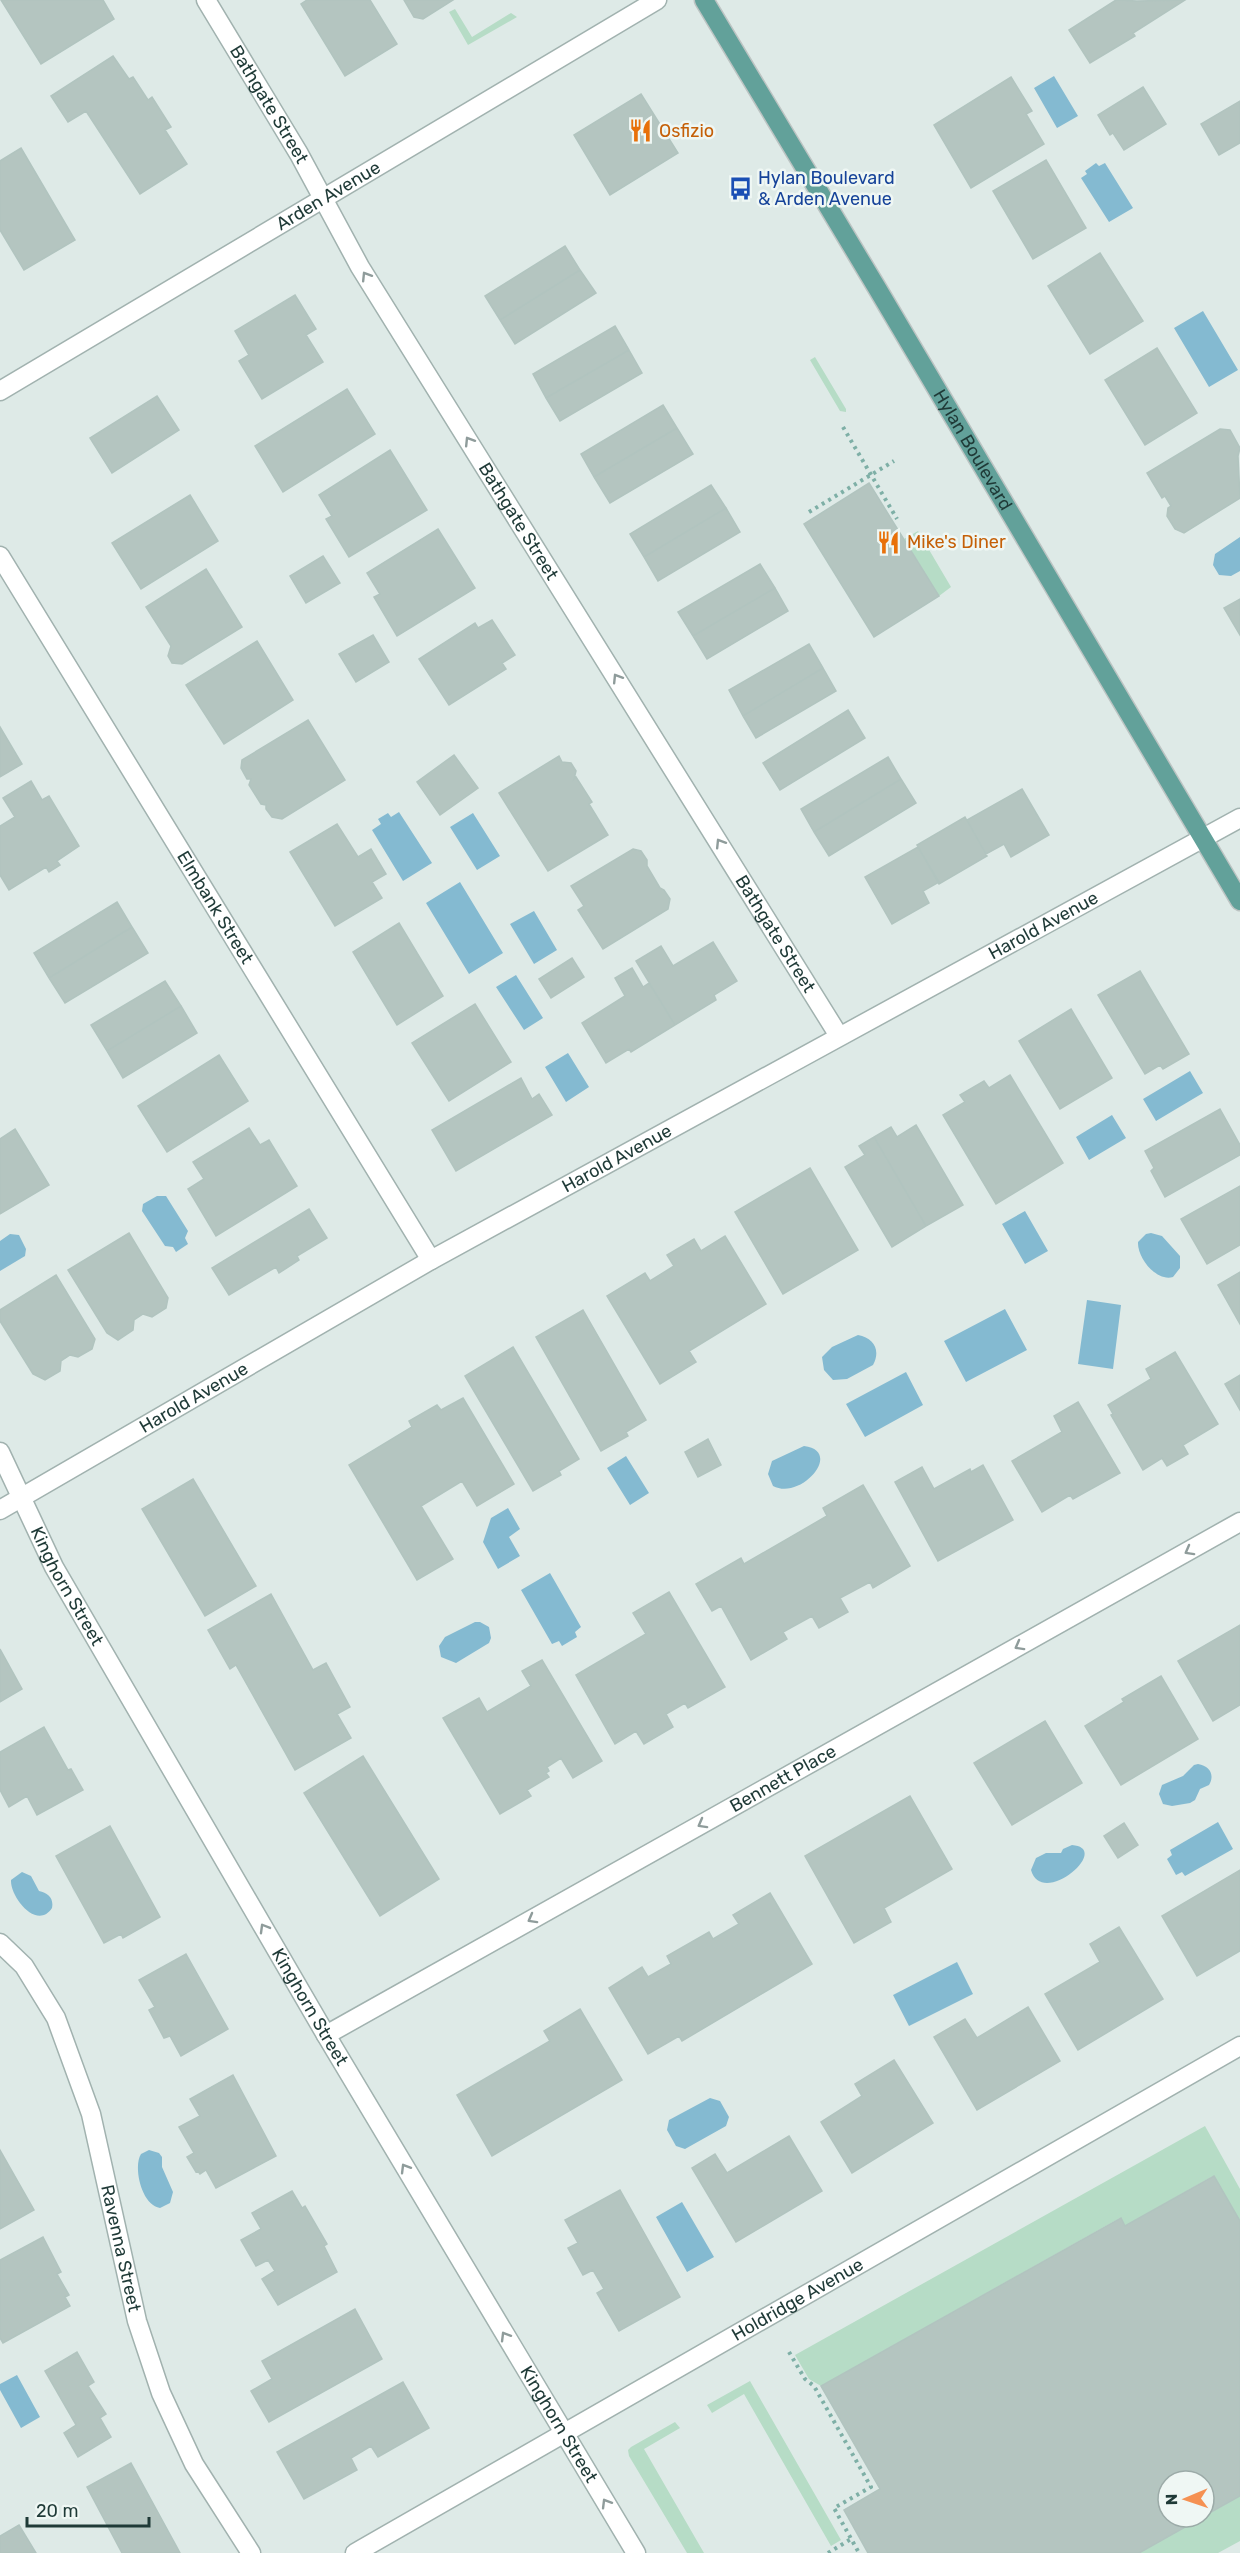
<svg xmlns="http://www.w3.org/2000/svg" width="1240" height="2553" font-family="Rubik,sans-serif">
	<rect width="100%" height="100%" fill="#deeae7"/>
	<path fill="#b6dcc6" d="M455,9l17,28 39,-24 6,4 -49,28 -19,-33z
		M815,357l31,52v3l-6,-1 -30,-51z
		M918,531l33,56 -12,9 -35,-57z
		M1205,2126l35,63v32l-27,-45 -88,50 -5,-8 -299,168 -12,-7 -14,-24z
		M750,2381l91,159 -10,6 -87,-152 -32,19 -5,-8z
		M675,2422l5,6 -36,21 60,104h-17l-58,-97 -1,-6 3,-3z
		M1240,2496v45l-22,12h-79z"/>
	<path fill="#84bad1" d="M1054,76l24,40 -21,12 -23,-40z
		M1096,163l3,3 6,-3 28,45 -24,14 -28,-44 6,-4 -2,-3z
		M1203,311l35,59 -29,17 -35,-59z
		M1240,537v34l-9,5 -12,-1 -6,-10 2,-11z
		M399,812l33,51 -29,18 -31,-51 9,-6 -3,-5 10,-6 3,4z
		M473,813l27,43 -23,14 -27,-43z
		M460,882l43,71 -34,21 -43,-71z
		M534,911l23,39 -23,14 -24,-40z
		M516,975l27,43 -19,12 -28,-43z
		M568,1053l21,34 -23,15 -21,-35z
		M1190,1071l13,22 -47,28 -13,-22z
		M1112,1115l14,23 -37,22 -13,-23z
		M157,1196h9l22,35 -3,7 3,6 -12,8 -3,-5 -8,-1 -23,-35 1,-7z
		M1025,1211l23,40 -23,13 -23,-40z
		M1151,1233l11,3 18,20v12l-7,9c-17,5 -36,-20 -35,-35l8,-8z
		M10,1234l9,1 7,14 -1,7 -25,15v-30z
		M1087,1300l34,5 -8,64 -35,-5z
		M1005,1309l22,41 -61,32 -22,-41z
		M858,1335c16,3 23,15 15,30l-26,14 -14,1 -9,-10 -2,-13 10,-10z
		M906,1372l17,33 -58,32 -19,-33z
		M804,1446c40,5 -3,55 -31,40l-5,-12 4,-13z
		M626,1456l23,37 -19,12 -23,-37z
		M508,1508l12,21 -11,8 11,19 -22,13 -15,-27 8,-24z
		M550,1573l31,54 -6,5 2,5 -15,9 -3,-5 -7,3 -31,-54z
		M475,1622h5l9,5 2,11 -2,5 -33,20 -15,-6 -2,-11 6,-9z
		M1198,1764c12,2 17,11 11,21l-9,4 -5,11 -5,3 -18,3 -9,-2 -4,-10 3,-9 21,-9 11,-11z
		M1218,1822l15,27 -48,27 -3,-4 -6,3 -9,-16 5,-4 -2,-5z
		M1072,1845c41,3 -30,64 -41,25l5,-12 10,-5h15l2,-4z
		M22,1872l9,4 8,15c9,2 15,7 13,17 -15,23 -42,-11 -41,-28z
		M957,1962l16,32 -64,32 -16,-31z
		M710,2098l10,3 9,16 -3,9 -41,23 -9,-3 -9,-16 2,-10z
		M149,2150l10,3 3,4v10l11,25 -3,11 -10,5c-19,-3 -27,-42 -19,-54z
		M682,2202l32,55 -27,15 -31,-55z
		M17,2375l23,42 -19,11 -21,-38v-6z"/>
	<path fill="#b4c5c0" stroke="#b1c4bf" stroke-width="1.5" d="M1,0h102l11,19 -73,45z
		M307,0h63l27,44 -52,32 -44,-72z
		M404,0h49l-30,19 -9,-2z
		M1116,0l21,1 48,-1 -52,33 2,3 -45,27 -21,-33z
		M113,56l16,23 4,-2 15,23 4,-3 19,30 -6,3 22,34 -47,30 -54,-83 -18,11 -17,-26z
		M1011,77l21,34 -6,3 18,30 -73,44 -37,-63z
		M1143,87l23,37 -42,26 -11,-17 -3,2 -12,-20z
		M641,94l37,59 -68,42 -36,-60z
		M1240,101v42l-21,12 -18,-31z
		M21,148l54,92 -51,30 -24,-40v-69z
		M1046,160l40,68 -53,31 -40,-68z
		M565,246l15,24 -80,50 -15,-24z
		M1100,253l43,68 -53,33 -42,-68z
		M580,270l16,23 -81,51 -15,-24z
		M295,295l21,34 -10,6 17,27 -61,37 -23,-38 10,-6 -14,-24z
		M615,326l14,24 -83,48 -13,-24z
		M1157,348l40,65 -52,32 -40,-65z
		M629,350l13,23 -82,48 -14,-23z
		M347,389l28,45 -92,58 -28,-46z
		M157,396l22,34 -67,43 -22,-35z
		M663,405l14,23 -83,49 -13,-23z
		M677,428l16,26 -83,49 -16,-26z
		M1220,429l10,1 10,18 -2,8 2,42 -56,35 -9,-4 -8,-13 1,-8 3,-2 -6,-10 -3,2 -15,-25z
		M390,450l37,60 -78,47 -23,-38 6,-3 -13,-21z
		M869,483l70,113 -65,41 -70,-113z
		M711,485l15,23 -82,49 -14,-23z
		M190,495l28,46 -77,48 -29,-46z
		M726,508l14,24 -82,49 -14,-24z
		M438,529l37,59 -78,48 -23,-39 6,-3 -13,-21z
		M323,556l17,27 -34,20 -16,-27z
		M760,564l15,24 -82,48 -15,-24z
		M206,569l36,58 -60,37 -10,-1 -4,-7 3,-10 -25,-39z
		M775,588l13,23 -81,48 -14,-23z
		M1240,599v36l-16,-27z
		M492,620l23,35 -13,8 4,6 -57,36 -30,-46 56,-36 3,5z
		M373,635l16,27 -33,20 -17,-28z
		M257,641l36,59 -69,44 -38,-59z
		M809,644l14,24 -80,48 -14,-26z
		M823,668l13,23 -80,47 -13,-22z
		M848,710l17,28 -85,52 -17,-27z
		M308,720l37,60 -63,39 -10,-2 -6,-8v-4l-5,-1 -12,-19 2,-6h-4l-6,-11 1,-8z
		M0,727l22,37 -22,13z
		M454,755l24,33 -38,27 -23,-33z
		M559,756l3,6 9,1 5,8 -2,8 2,-2 16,25 -3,2 19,31 -60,36 -49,-78z
		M888,757l13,22 -87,53 -13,-23z
		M901,779l15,24 -87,53 -15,-24z
		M31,781l11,19 7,-4 30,50 -22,15 3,4 -11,7 -3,-5 -37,23 -9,-15v-49l15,-9 -12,-19z
		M1022,789l27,46 -38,22 -7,-13 -18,10 -19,-34z
		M965,817l22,39 -48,28 -22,-39z
		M337,824l21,33 13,-8 15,25 -14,8 10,16 -47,28 -45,-74z
		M918,847l21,35 -16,9 6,12 -37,21 -27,-47z
		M633,849l8,2 6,9v6l13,22 4,2 6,9 -2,10 -65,40 -25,-39 6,-4 -13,-20z
		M117,902l15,25 -83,51 -15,-25z
		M399,923l44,73 -46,29 -44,-73z
		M132,927l16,26 -83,50 -16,-25z
		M713,942l24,39 -23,14 2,5 -41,25 -39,-64 25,-15 12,20z
		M572,958l12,19 -33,21 -12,-19z
		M632,968l11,19 6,-4 26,42 -44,27 -2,-3 -23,14 -24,-40 43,-27 -10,-18z
		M1140,971l49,83 -26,15 -3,-4 -15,9 -47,-79z
		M165,981l16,25 -74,45 -16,-26z
		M475,1004l36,58 -62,39 -37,-58z
		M181,1006l16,27 -74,45 -16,-27z
		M1071,1009l41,69 -52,31 -41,-68z
		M219,1055l29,46 -81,51 -29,-46z
		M1010,1075l53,88 -67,41 -53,-89 22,-13 -5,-7 24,-14 5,7z
		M521,1078l11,21 7,-5 13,21 -96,56 -24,-41z
		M1220,1109l20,36v10l-75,42 -14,-26 3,-3 -9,-17z
		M916,1125l47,80 -37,21 -52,-89 17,-10 6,10z
		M249,1128l11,17 9,-5 28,46 -81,50 -28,-47 16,-10 -11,-17z
		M15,1129l34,56 -49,29v-75z
		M874,1137l52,89 -34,21 -47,-80 20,-12 -6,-9z
		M810,1168l48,82 -75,44 -48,-82z
		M1240,1186v59l-33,19 -26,-45z
		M309,1209l18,29 -30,18 2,4 -20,13 -3,-6 -47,28 -17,-27z
		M129,1233l39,65 -2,10 -14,9 -9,-3 -9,6 -1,10 -15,10 -11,-7 -39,-63z
		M725,1236l41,68 -77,47 7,11 -36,22 -53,-88 38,-23 5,8 24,-15 -7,-11 27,-16 7,12z
		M1240,1272v52l-22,-39z
		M56,1275l39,64 -3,10 -14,8 -8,-2 -9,6 -1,10 -15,9 -12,-6 -33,-53v-11z
		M583,1310l63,110 -20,12 2,4 -27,15 -65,-114z
		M513,1347l66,112 -20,12 2,4 -28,16 -68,-115z
		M1175,1352l43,72 -35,21 5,9 -21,12 -5,-8 -19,12 -32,-55 2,-1 -5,-9 43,-26 -5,-10z
		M1240,1375v35l-15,-26z
		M463,1398l51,86 -37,22 -15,-25 -41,25 32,53 -36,21 -68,-115 63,-38 -3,-6 28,-16 4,5z
		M1078,1402l42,71 -47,26 -3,-4 -28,17 -30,-51 50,-29 -8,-16z
		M708,1439l13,26 -23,12 -13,-25z
		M983,1465l30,55 -75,41 -43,-79 27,-15 12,22 36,-20 1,3z
		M193,1479l63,107 -51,30 -63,-107z
		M863,1485l47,81 -37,22 -3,-6 -30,16 8,14 -29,16 -7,-12 -29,16 4,7 -36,21 -30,-54 -9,5 -16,-27 45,-26 3,6 83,-48 -4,-8z
		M669,1592l56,95 -37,21 -3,-5 -19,11 7,13 -29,17 -8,-13 -21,13 -39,-69 70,-41 -13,-21z
		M271,1594l42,76 13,-7 24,44 -13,7 14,24 -56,32 -59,-105 -6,4 -22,-39z
		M1240,1625v80l-27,16 -35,-60z
		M0,1649l22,40 -22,13z
		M542,1660l60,101 -29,17 -12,-20 -14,9 2,4 -3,2 3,4 -22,13 4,6 -31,18 -57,-96 36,-20 8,14 44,-26 -9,-15z
		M1161,1676l37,63 -77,46 -36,-59 39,-24 -2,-3z
		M1045,1721l37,62 -70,42 -38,-62z
		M44,1727l24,43 3,-1 12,21 -46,25 -10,-19 -18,11 -9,-17v-38z
		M363,1756l76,123 -59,37 -76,-123z
		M910,1796l42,73 -68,39 7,14 -37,21 -49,-87z
		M1124,1823l14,22 -20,13 -14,-22z
		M110,1826l50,91 -37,21 -2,-4 -17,9 -48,-87z
		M1240,1870v81l-43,25 -35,-60z
		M770,1893l42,71 -130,77 -3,-5 -31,18 -39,-66 33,-21 6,10 23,-13 -4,-8 42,-24 4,7 26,-15 -6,-9z
		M1119,1927l44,72 -85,51 -33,-56 55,-32 -10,-18z
		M186,1954l42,75 -47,27 -11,-20 -6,2 -15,-28 6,-3 -16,-27z
		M1028,2007l32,54 -83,49 -43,-73 31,-18 12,19z
		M580,2009l42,71 -130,76 -35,-61 93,-54 -6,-10z
		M894,2060l39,63 -81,50 -31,-51 41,-26 -7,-12z
		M233,2075l43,81 -60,32 -10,-18 -6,4 -2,-3 -2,1 -9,-15 7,-4 -15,-26 21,-11 -10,-17z
		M789,2136l33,55 -86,51 -44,-74 23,-14 12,19z
		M0,2150l34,60 -34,19z
		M1214,2176l26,45v275l-36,20v-35h-36v36h35l-64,36h-271l-24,-43 36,-21 -59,-103 300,-168 4,8z
		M620,2190l60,107 -61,34 -22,-38 7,-4 -11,-19 -10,5 -15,-27 10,-5 -13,-23z
		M292,2191l10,17 3,-2 22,38 -3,2 13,26 -59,33 -16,-26 13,-8 -7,-11 -12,6 -15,-26 20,-11 -9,-16z
		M43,2237l18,35 -4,2 12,21 -4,2 5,9 -67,37 -3,-5v-78z
		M355,2309l27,50 -113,63 -18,-31 21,-12 -10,-18z
		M77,2352l17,30 -6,4 18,28 -6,4 11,19 -33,20 -14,-24 12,-8 -31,-54z
		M403,2382l26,46 -51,29 -7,-11 -20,12 6,12 -53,29 -27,-47z
		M131,2463l42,77 7,13h-58l-35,-66z
		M19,2525l17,28h-36v-17z"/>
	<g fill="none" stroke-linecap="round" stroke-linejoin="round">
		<defs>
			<g id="minor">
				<path id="s1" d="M206,0l93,154 61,113 479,769"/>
				<path id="s2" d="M0,556l431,704"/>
				<path id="s3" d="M0,1452l54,115 272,468 310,518"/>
				<path id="s4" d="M0,1510l431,-250 809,-442"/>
				<path id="s5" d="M0,1943l24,23 32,52 35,96 46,207 24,72 33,71 57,89"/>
				<path id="s6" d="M326,2035l914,-513"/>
				<path id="s7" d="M355,2553l885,-507"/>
			</g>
			<g id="tertiary">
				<path id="s8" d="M0,391l657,-391"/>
			</g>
			<g id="primary">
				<path id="s9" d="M704,0l173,288 363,613"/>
			</g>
		</defs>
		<use href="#minor" stroke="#a1b2af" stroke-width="21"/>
		<use href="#tertiary" stroke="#a1b2af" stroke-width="21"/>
		<use href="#primary" stroke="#bcc4c3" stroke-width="21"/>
		<path stroke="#7eafa6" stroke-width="4" stroke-dasharray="3 4.5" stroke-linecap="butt" d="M843,427l54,92
			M809,512l85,-51
			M789,2352l16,27 9,7 57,101 -37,21 25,45
			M828,2553l23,-14"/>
		<use href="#minor" stroke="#fff" stroke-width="18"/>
		<use href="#tertiary" stroke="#fff" stroke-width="18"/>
		<use href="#primary" stroke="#62a19a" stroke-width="18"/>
	</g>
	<defs><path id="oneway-chevron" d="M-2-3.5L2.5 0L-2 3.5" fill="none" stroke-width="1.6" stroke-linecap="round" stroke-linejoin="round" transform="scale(1.5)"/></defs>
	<g stroke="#8f9c9b">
		<use href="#oneway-chevron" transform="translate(366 276) rotate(-122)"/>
		<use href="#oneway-chevron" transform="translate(469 441) rotate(-122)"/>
		<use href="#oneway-chevron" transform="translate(617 678) rotate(-122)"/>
		<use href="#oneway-chevron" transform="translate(720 843) rotate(-122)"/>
		<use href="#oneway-chevron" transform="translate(1189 1551) rotate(151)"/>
		<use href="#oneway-chevron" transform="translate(1019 1646) rotate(151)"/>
		<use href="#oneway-chevron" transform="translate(702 1824) rotate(151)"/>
		<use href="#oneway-chevron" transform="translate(532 1919) rotate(151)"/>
		<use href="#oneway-chevron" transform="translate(264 1928) rotate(-120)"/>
		<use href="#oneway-chevron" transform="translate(405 2168) rotate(-121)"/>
		<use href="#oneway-chevron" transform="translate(505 2336) rotate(-121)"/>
		<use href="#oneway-chevron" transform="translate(606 2503) rotate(-121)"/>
	</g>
	<defs>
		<symbol id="restaurant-bare" viewBox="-9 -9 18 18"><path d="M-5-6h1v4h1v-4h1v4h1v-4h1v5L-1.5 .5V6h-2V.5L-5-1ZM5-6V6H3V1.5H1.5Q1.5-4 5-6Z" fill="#e8710a" stroke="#eff7f4" stroke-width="2.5" paint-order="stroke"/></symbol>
		<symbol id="bus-bare" viewBox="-9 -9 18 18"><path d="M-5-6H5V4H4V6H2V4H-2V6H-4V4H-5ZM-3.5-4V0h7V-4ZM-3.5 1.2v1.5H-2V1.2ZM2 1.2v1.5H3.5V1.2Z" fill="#1a4fb4" stroke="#eff7f4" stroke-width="2.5" paint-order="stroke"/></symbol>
	</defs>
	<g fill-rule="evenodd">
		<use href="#restaurant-bare" x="624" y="114" width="33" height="33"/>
		<use href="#bus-bare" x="724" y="172" width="33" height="33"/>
		<use href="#restaurant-bare" x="872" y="526" width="33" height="33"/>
	</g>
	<g text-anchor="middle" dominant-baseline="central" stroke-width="5" stroke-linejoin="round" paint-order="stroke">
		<g font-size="18" fill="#1f3a37" stroke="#eff7f4">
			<text stroke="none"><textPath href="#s1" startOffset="122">Bathgate Street</textPath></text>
			<text stroke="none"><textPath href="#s8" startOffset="382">Arden Avenue</textPath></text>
			<text stroke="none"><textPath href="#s9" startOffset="524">Hylan Boulevard</textPath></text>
			<text stroke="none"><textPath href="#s1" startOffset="608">Bathgate Street</textPath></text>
			<text stroke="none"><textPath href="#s2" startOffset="412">Elmbank Street</textPath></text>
			<text stroke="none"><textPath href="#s4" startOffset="1196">Harold Avenue</textPath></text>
			<text stroke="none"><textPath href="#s1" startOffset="1094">Bathgate Street</textPath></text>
			<text stroke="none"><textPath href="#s4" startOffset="710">Harold Avenue</textPath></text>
			<text stroke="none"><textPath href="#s4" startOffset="224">Harold Avenue</textPath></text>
			<text stroke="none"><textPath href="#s3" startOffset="150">Kinghorn Street</textPath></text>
			<text stroke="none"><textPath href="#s6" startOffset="524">Bennett Place</textPath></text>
			<text stroke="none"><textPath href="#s3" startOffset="636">Kinghorn Street</textPath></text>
			<text stroke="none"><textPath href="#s5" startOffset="334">Ravenna Street</textPath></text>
			<text stroke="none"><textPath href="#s7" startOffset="510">Holdridge Avenue</textPath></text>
			<text stroke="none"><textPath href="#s3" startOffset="1122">Kinghorn Street</textPath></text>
		</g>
		<g font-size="18" fill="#c56008" stroke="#eff7f4" text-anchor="start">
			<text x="659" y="131">Osfizio</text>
			<text x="907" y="542">Mike's Diner</text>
		</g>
		<g font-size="18" fill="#164399" stroke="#eff7f4" text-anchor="start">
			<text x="758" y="178">Hylan Boulevard<tspan x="758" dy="21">&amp; Arden Avenue</tspan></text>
		</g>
	</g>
	<g transform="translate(1186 2499) rotate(268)"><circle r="28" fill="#eff7f4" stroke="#9caba8" stroke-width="1.5"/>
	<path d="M0-4.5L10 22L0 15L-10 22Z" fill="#f59152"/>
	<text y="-9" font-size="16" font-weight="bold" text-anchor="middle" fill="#1f3a37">N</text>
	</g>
	<path d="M27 2517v9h122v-9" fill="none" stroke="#1f3a37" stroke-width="3"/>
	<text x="36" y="2517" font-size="18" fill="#1f3a37" stroke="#eff7f4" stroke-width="4.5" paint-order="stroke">20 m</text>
</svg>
